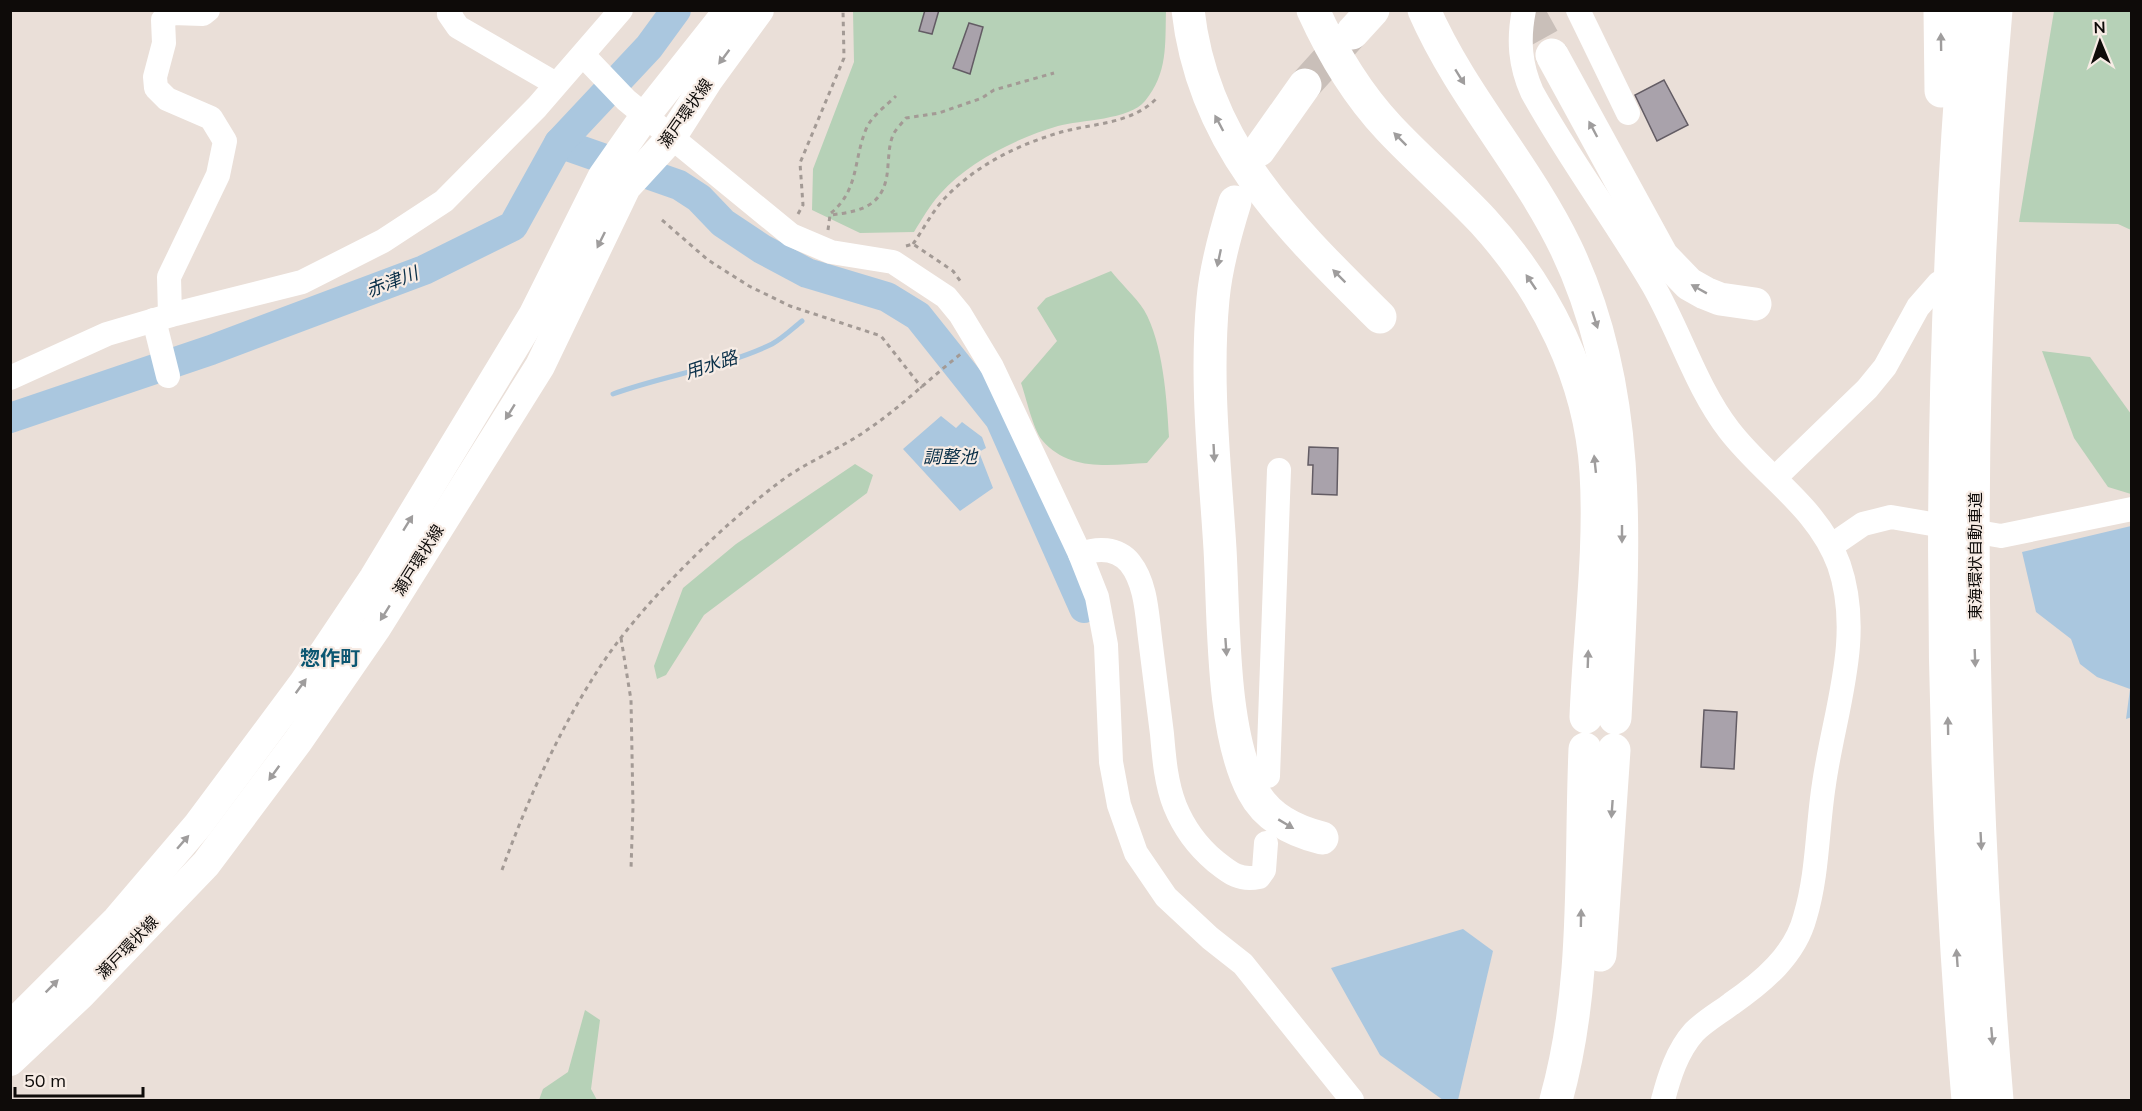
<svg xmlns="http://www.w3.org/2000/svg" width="2142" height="1111" font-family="Mulish,'Noto Sans JP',sans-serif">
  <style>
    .green { fill: #b6d1b7 }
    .water { fill: #aac7df }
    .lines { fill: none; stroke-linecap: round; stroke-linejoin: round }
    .stream { stroke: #aac7df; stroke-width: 5 }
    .river { stroke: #aac7df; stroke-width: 30 }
    .building { fill: #a9a2ab; stroke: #635c64; stroke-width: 1.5 }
    .highway-tunnel { stroke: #c9bfb9; stroke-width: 33; stroke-dasharray: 33 16; stroke-linecap: butt }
    .path { stroke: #a39a95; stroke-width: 3; stroke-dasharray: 4.5 4.5; stroke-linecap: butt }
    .minor { stroke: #fff; stroke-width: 24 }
    .major { stroke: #fff; stroke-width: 30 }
    .highway { stroke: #fff; stroke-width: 33 }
    .oneway { fill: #9f9d9d }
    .labels { text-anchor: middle; stroke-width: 4.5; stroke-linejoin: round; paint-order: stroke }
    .street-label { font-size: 16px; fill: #0e0b09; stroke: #f7ece5 }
    .water-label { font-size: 18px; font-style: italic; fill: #092f48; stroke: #f7ece5 }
    .quarter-label { font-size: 20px; font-weight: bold; fill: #0c5772; stroke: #f7ece5 }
  </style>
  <rect width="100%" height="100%" fill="#eadfd8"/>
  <g class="green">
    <path d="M 853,11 L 1166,11 C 1165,45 1168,73 1145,101 C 1130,120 1080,120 1058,126 C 1017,138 968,162 940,194 C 930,205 922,219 914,232 L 860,233 L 812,210 L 813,169 L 854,62 Z"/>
    <polygon points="2054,11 2131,11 2131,230 2118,224 2019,222"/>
    <path d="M 1111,271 C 1121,284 1135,296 1144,310 C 1163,342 1167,400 1169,437 L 1147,463 C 1110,465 1069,472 1042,440 C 1033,429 1026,397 1021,383 L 1057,341 L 1037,308 L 1046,298 Z"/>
    <polygon points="2042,351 2090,357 2131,414 2131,494 2108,487 2074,438"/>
    <polygon points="855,464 873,475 867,493 704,615 666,675 657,679 654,666 683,588 736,544"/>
    <polygon points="585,1010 600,1020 591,1089 597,1100 539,1100 543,1089 568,1072"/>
  </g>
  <g class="water">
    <polygon points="941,416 956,428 962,422 982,437 986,448 979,452 993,488 960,511 903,449"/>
    <polygon points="2131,526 2132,717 2126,719 2130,689 2097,677 2080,664 2071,639 2036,612 2022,552"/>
    <polygon points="1463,929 1493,951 1458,1100 1443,1100 1380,1055 1331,968"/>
  </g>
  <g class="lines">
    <path class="stream" d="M 613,394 C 665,375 722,368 772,344 C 783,338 792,329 802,321"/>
    <g class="river">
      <polyline points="559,143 679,185 699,198 723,223 762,249 807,273 887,297 918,316 1000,419 1084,608"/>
      <polyline points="10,418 211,350 424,270 513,226 559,143 649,47 676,10"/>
    </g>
  </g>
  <g class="building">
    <polygon points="925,10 939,10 932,34 919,31"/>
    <polygon points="969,23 983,27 970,74 953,68"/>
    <polygon points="1664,80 1688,125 1657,141 1635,95"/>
    <polygon points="1309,447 1338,448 1337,495 1312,494 1313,465 1308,465"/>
    <polygon points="1704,710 1737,712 1734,769 1701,767"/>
  </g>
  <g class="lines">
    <g class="highway-tunnel">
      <polyline points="1527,10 1552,55"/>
      <polyline points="1305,85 1352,33"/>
    </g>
    <g class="path">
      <path d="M 831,213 C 860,189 853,158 867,127 C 872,116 887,105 896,96"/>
      <polyline points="798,214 803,205 800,163 844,58 843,10"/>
      <polyline points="662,220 708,260 749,286 790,306 881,336 922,388"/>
      <path d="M 828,230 L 830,215 C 866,211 886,204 888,165 C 889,154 889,143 894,133 C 897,128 902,123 906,118 L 939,113 L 982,98 L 994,90 L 1054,73"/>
      <path d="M 913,244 C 923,230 932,212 944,199 C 975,166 1015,146 1058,133 C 1091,123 1130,125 1156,99"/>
      <polyline points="906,246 913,244 953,271 961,282"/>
      <polyline points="621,638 631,700 633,807 631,869"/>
      <path d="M 502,870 C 527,801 558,732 598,670 C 638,607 721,526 781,481 C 808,461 840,449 867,430 C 901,407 930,378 962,353"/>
    </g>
    <g class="minor">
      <polyline points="451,10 449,14 458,27 556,84"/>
      <path d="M 1524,10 C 1518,40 1520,65 1532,92 C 1569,159 1615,220 1653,285 C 1680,332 1696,387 1729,430 C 1765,477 1818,507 1839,565 C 1864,637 1834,712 1824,784 C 1817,828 1818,874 1805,917 C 1795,955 1763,982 1731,1004 C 1719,1013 1705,1021 1694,1032 C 1677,1051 1669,1077 1663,1100"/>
      <polyline points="1578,10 1628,113"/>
      <polyline points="583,55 626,100 791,235 831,252 893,262 946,297 960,314 992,367 1080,554 1097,597 1106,645 1111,762 1119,805 1136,853 1166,897 1210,938 1243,964 1352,1100"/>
      <polyline points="170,315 169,277 218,175 225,141 211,118 167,99 156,88 155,77 164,43 163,20 172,13 203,14 208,10"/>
      <polyline points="154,320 168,376"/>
      <polyline points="10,378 107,334 175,314 302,282 383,241 444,201 537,107 621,10"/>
      <polyline points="1775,478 1867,389 1885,367 1918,307 1939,283"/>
      <polyline points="1831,546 1863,524 1891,517 2001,536 2132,509"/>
      <path d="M 1080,554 C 1097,548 1117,547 1130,563 C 1146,583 1147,614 1150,638 C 1154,670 1158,702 1162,734 C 1164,758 1166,783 1175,806 C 1184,828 1197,846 1215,861 C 1230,873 1239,881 1259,877 L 1264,870 L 1266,843"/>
      <polyline points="1268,776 1279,470"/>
    </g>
    <g class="major">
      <polyline points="10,1027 117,920 198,825 303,684 374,578 534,314 603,176 645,116 729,10"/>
      <polyline points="10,1061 80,995 206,864 298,741 376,628 540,366 626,187 671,138 708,80 759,10"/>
    </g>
    <g class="highway">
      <path d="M 1188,10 C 1203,145 1289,227 1380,317"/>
      <path d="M 1313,10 C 1332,52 1358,95 1389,128 C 1419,160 1453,189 1483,221 C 1546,290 1590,378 1596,472 C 1601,553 1589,636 1586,717"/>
      <path d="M 1424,10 C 1461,95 1526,165 1566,248 C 1637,396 1623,559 1615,718"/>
      <polyline points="1940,10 1941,91"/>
      <path d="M 1967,10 C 1937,373 1937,738 1968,1100"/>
      <path d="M 1996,10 C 1964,372 1967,739 1997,1100"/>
      <polyline points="1352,33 1373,10"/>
      <polyline points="1552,55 1662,256 1689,284 1705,293 1720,299 1755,304"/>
      <polyline points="1259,150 1305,85"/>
      <path d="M 1235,202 C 1225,234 1216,266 1213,299 C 1205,382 1215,467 1220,549 C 1224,618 1221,731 1253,791 C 1267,818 1294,831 1322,838"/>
      <polyline points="1600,955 1614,750"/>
      <path d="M 1556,1100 C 1588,986 1580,867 1585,749"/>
    </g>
  </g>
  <defs><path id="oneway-solid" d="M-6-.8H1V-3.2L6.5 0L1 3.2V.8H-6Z" transform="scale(1.5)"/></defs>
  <g class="oneway">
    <use href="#oneway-solid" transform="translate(1941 42) rotate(-91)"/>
    <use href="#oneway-solid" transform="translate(724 57) rotate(127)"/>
    <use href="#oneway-solid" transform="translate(1460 77) rotate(58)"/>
    <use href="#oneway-solid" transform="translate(1219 123) rotate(-118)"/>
    <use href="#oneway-solid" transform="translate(1593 129) rotate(-118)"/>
    <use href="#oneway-solid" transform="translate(1400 139) rotate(-135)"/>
    <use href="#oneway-solid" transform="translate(601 240) rotate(116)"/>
    <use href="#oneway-solid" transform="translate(1219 258) rotate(102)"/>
    <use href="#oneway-solid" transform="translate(1339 276) rotate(-135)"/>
    <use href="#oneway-solid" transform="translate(1531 282) rotate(-124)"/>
    <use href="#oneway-solid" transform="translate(1699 289) rotate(-151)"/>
    <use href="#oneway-solid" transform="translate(1595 320) rotate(72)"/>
    <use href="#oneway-solid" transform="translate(510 412) rotate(122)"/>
    <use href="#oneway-solid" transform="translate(1214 453) rotate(87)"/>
    <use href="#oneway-solid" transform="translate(1595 464) rotate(-96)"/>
    <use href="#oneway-solid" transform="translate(408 523) rotate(-58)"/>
    <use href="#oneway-solid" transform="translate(1622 534) rotate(90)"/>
    <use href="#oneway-solid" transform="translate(385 613) rotate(122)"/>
    <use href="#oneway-solid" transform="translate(1226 647) rotate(86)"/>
    <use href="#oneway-solid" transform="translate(1975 658) rotate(88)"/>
    <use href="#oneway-solid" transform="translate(1588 659) rotate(-88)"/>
    <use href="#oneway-solid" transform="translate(301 686) rotate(-54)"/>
    <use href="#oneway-solid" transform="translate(1948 726) rotate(-91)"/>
    <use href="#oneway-solid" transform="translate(274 773) rotate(126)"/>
    <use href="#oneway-solid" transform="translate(1612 809) rotate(94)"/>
    <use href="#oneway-solid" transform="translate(1286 824) rotate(31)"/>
    <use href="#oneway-solid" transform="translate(1981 841) rotate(87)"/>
    <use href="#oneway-solid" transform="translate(183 842) rotate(-49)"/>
    <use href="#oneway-solid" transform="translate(1581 918) rotate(-89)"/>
    <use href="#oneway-solid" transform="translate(1957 958) rotate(-94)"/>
    <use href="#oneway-solid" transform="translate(52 986) rotate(-45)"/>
    <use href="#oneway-solid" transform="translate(1992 1036) rotate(85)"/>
  </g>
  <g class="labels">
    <g class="street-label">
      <text transform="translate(685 113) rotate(-55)" y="6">瀬戸環状線</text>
      <text transform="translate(1975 556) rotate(-90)" y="6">東海環状自動車道</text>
      <text transform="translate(418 560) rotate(-58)" y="6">瀬戸環状線</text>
      <text transform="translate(127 947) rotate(-46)" y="6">瀬戸環状線</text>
    </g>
    <g class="water-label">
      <text transform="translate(392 282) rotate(-21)" y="6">赤津川</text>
      <text transform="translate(711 365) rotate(-18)" y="6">用水路</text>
      <text x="950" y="463">調整池</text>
    </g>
    <g class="quarter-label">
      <text x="330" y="665">惣作町</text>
    </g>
  </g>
  <rect width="2142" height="1111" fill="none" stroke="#0e0b09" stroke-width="24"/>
  <g transform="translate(2100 42) rotate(358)" stroke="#f7ece5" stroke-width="4.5" paint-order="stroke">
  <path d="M0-4.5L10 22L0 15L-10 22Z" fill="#0e0b09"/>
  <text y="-9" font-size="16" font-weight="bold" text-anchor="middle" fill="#0e0b09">N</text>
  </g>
  <path d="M15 1087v9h128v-9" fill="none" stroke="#0e0b09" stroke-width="3"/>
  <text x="24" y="1087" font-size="18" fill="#0e0b09" stroke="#f7ece5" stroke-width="4.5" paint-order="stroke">50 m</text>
</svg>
